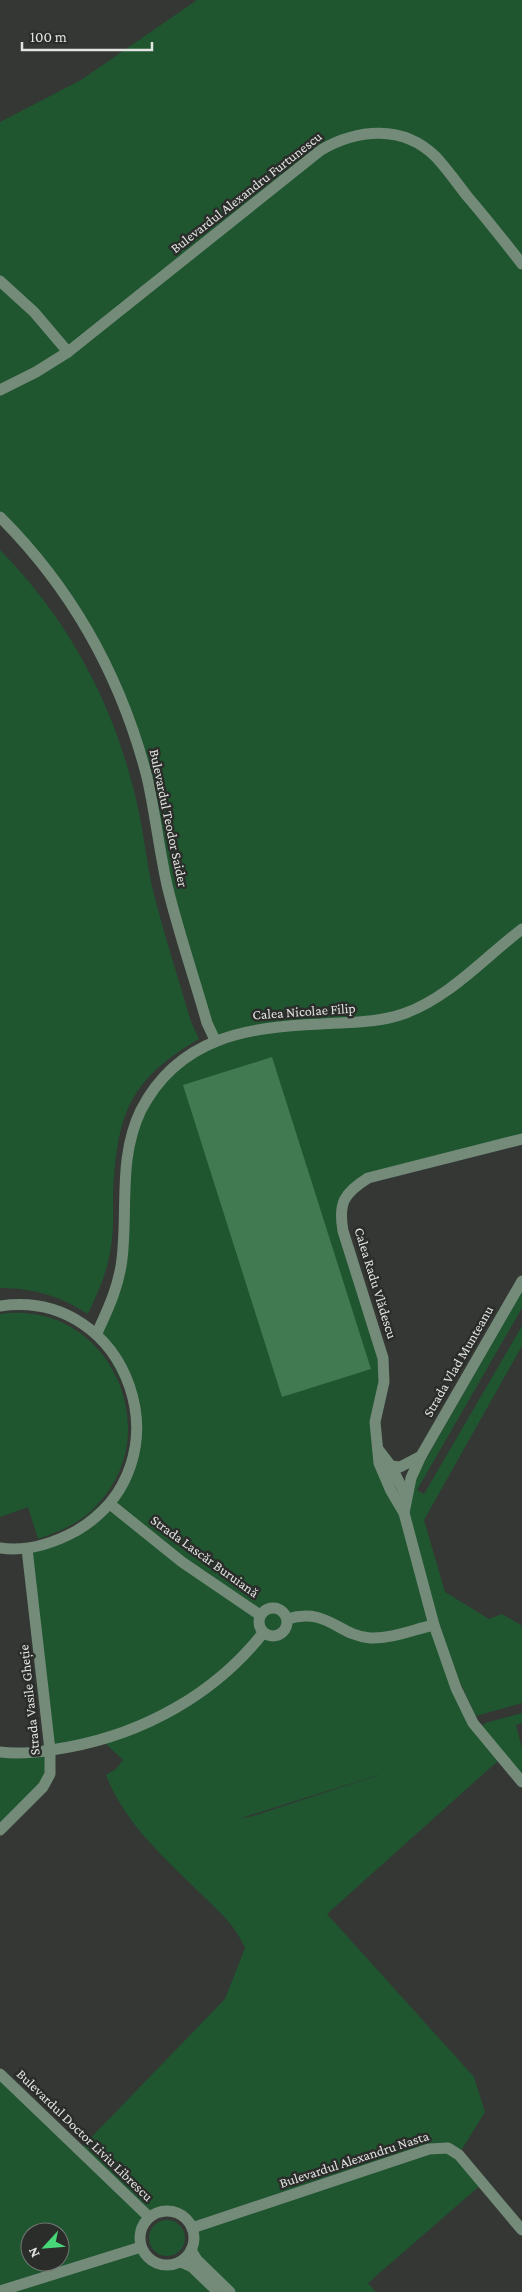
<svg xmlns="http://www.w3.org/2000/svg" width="522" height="2292" font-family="'Crimson Pro',serif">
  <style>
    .green { fill: #1f5630; fill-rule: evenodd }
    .forest { fill: #417950 }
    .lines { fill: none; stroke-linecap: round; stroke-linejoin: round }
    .minor { stroke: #738b78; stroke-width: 11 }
    .labels { text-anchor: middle; stroke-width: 5; stroke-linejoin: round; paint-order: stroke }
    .street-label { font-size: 14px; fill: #e2e4e2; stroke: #2a2d2a }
  </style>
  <rect width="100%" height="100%" fill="#343734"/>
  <g class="green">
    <path d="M 197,0 L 522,0 L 522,1139 L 356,1186 L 340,1215 L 383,1358 L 375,1422 L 391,1491 L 456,1688 L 500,1759 L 327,1914 L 474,2077 L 485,2112 L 459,2154 L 483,2183 L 368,2283 L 376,2292 L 0,2292 L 0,2074 L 79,2150 L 225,1999 L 245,1948 C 234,1923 218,1911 199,1892 C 163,1856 125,1824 106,1775 L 116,1769 L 123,1760 L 103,1741 L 51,1750 L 50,1774 L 0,1830 L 0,1752 L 50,1750 L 27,1549 L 62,1539 L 121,1486 L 137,1412 L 97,1333 L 115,1294 L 129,1143 L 157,1087 L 215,1040 L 167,887 L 147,779 L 95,641 L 0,517 L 0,122 L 81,80 ZM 379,1775 L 253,1816 L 238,1819 L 378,1775 ZM 168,2211 C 205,2216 200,2268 165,2266 C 130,2263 131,2212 168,2211 ZM 30,2232 L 60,2232 L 60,2262 L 30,2262 Z"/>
    <path d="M 0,550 C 67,618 111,699 134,791 C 143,825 146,861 154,895 C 165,938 179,980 191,1022 L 199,1039 C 127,1081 117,1116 113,1196 C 113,1213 114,1230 111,1246 C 108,1271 98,1292 88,1314 C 60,1296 33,1288 0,1288 Z"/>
    <polygon points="522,1291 522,1308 417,1490 424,1494 522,1326 522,1346 424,1520 445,1592 489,1619 502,1614 521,1625 522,1630 522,1703 476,1716 451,1664 408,1516 410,1496 419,1471"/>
    <path d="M 0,1314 C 108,1298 171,1433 94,1508 C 79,1524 58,1532 38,1539 L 28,1507 L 0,1517 Z"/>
    <polygon points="522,1713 522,1723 516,1725 522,1748 522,1778 480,1728 485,1723"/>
    <circle cx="167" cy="2238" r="18"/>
  </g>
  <polygon class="forest" points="272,1057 371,1369 282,1397 183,1085"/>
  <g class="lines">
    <g class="minor">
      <polyline points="0,281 34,312 68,352"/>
      <path d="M 0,390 L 36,372 L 68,352 L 321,150 C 357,129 403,124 436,157 C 447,169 457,183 467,196 C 486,218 504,241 522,264"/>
      <path d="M 0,517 C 73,590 121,677 147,777 C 155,812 159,849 167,885 C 178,931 194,977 207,1023 L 215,1040"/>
      <polyline points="522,1281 421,1456 411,1478 404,1513 434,1625 456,1688 473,1723 522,1782"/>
      <path d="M 0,1306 C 129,1287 191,1464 76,1531 C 52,1544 27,1552 0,1548"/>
      <path d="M 97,1333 C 108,1309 119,1286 122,1259 C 128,1209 118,1157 141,1110 C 179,1037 247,1027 321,1024 C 348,1022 377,1023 403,1014 C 449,998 484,958 522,929"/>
      <polyline points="378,1449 391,1466 406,1496"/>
      <polyline points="391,1466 400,1467 421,1456"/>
      <polyline points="110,1504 182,1562 260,1615"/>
      <path d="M 404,1513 L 391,1491 L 379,1463 L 375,1422 L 384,1382 L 383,1358 L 343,1231 C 338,1203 344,1193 368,1178 L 522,1139"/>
      <circle cx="273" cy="1622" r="14"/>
      <path d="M 287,1619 C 328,1607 337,1635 370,1638 C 391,1639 415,1629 434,1625"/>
      <path d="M 0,1752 C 23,1755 47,1751 69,1747 C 144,1733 215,1694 263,1633"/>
      <polyline points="0,1830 43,1787 50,1774 50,1750 27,1549"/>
      <polyline points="0,2074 149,2217"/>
      <circle cx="167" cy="2238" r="27"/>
      <polyline points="192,2228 429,2149 448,2148 459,2155 522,2230"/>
      <polyline points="191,2250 197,2260 230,2292"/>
      <polyline points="181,2262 192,2267 218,2292"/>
      <polyline points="0,2291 141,2247"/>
    </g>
  </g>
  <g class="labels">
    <g class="street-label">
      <text transform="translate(246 192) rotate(-38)" y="5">Bulevardul Alexandru Furtunescu</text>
      <text transform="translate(169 818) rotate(78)" y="5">Bulevardul Teodor Saider</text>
      <text transform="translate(304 1011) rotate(-4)" y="5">Calea Nicolae Filip</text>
      <text transform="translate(376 1283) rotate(73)" y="5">Calea Radu Vlădescu</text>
      <text transform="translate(458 1361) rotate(-60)" y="5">Strada Vlad Munteanu</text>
      <text transform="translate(205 1556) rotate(36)" y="5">Strada Lascăr Buruiană</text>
      <text transform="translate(29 1700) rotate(-96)" y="5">Strada Vasile Gheție</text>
      <text transform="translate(85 2135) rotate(44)" y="5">Bulevardul Doctor Liviu Librescu</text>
      <text transform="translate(354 2159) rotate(-18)" y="5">Bulevardul Alexandru Nasta</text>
    </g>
  </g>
  <g transform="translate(45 2247) rotate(244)"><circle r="24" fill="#2a2d2a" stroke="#747674"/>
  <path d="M0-4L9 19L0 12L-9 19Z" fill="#47d779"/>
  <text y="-8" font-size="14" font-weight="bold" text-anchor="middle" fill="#e2e4e2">N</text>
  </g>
  <path d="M22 42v8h130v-8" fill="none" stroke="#e2e4e2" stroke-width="2.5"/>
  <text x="30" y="42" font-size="15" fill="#e2e4e2" stroke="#2a2d2a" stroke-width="4" paint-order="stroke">100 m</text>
</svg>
